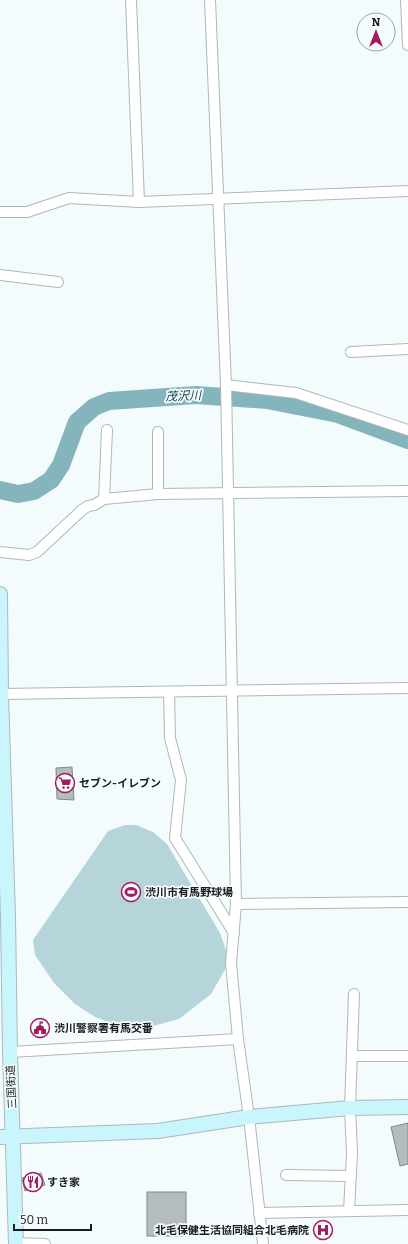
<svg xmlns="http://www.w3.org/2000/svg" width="408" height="1244" font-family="Bitter,'Noto Sans JP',serif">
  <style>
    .green { fill: #b5d5da }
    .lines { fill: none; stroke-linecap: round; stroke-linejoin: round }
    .river { stroke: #84b5bd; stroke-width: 18 }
    .building { fill: #b4bcbd; stroke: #81888a }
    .street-casing { stroke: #b0b7b9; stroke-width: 12 }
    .secondary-casing { stroke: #b0b7b9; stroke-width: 16 }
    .street { stroke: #fff; stroke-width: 10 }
    .secondary { stroke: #c8f6fc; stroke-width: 14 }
    .labels { text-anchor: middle; stroke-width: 3.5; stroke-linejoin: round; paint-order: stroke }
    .poi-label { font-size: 11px; font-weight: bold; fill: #1a1c1d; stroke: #f3fbfd; text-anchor: start }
    .street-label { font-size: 11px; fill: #1a1c1d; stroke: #f3fbfd }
    .water-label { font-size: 12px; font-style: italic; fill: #16444a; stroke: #f3fbfd }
  </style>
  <rect width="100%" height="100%" fill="#f3fbfd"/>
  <polygon class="green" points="125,825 136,825 153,832 167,844 220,933 226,950 226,968 211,994 179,1019 149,1027 118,1026 95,1017 75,1004 54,983 35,955 33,940 108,831"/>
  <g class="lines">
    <polyline class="river" points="0,490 18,494 34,491 51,480 61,465 77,422 94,407 109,401 196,395 267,400 338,414 408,440"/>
  </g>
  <g class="building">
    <polygon points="72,767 74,800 57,799 56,768"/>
    <polygon points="408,1123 408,1164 400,1166 391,1127"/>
    <polygon points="41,1173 45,1185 25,1191 22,1178"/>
    <rect x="147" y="1192" width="39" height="44"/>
  </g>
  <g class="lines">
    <defs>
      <g id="street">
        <polyline points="131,0 139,202"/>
        <polyline points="210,0 226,385 236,904 231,963 238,1039 249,1117 263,1244"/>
        <polyline points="406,0 408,45"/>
        <polyline points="0,212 27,212 69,198 139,202 408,191"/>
        <polyline points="0,275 58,282"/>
        <polyline points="351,352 408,349"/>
        <polyline points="226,385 296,393 408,430"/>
        <polyline points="158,432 158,494"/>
        <polyline points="104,499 107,430"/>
        <polyline points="0,552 29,555 37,552 82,510 88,506 94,505 104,499 158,494 408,491"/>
        <polyline points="169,692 170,738 181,780 175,838 234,933"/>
        <polyline points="1,694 408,688"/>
        <polyline points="236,904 408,902"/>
        <polyline points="10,1052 238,1039"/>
        <polyline points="352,1056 408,1056"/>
        <polyline points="286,1175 351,1176"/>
        <polyline points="349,1211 352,1153 350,1108 354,994"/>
        <polyline points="259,1213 408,1210"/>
        <polyline points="16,1243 45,1244"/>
      </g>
      <g id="secondary">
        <polyline points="0,594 1,694 8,917 10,1052 16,1244"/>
        <polyline points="0,1137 158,1131 249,1117 350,1108 408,1107"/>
      </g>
    </defs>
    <use href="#street" class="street-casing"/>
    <use href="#secondary" class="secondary-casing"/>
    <use href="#street" class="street"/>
    <use href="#secondary" class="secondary"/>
  </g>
  <defs>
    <symbol id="supermarket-ring" viewBox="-11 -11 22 22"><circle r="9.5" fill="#f3fbfd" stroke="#a61a5e" stroke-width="1.5"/><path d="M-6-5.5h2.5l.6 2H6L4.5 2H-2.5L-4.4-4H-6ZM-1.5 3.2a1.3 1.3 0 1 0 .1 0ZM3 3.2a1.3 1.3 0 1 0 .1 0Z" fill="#a61a5e"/></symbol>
    <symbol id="stadium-ring" viewBox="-11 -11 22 22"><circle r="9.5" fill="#f3fbfd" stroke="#a61a5e" stroke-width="1.5"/><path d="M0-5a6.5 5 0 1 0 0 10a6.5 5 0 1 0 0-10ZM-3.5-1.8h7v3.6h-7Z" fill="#a61a5e"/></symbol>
    <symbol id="civic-ring" viewBox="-11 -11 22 22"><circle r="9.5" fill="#f3fbfd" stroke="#a61a5e" stroke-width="1.5"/><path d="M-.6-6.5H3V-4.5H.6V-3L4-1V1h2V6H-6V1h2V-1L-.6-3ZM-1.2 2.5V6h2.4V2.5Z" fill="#a61a5e"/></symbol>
    <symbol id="restaurant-ring" viewBox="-11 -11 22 22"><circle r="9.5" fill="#f3fbfd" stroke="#a61a5e" stroke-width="1.5"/><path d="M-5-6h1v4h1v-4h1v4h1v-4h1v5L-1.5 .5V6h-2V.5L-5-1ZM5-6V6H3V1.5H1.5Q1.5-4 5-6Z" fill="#a61a5e"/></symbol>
    <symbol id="hospital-ring" viewBox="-11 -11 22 22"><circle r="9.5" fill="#f3fbfd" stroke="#a61a5e" stroke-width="1.5"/><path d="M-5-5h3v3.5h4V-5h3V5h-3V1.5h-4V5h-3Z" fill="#a61a5e"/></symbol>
  </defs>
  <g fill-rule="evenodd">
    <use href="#supermarket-ring" x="54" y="772" width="22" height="22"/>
    <use href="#stadium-ring" x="120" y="881" width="22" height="22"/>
    <use href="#civic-ring" x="29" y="1017" width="22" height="22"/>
    <use href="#restaurant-ring" x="22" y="1171" width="22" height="22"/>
    <use href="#hospital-ring" x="312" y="1219" width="22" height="22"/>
  </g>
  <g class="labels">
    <g class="poi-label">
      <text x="79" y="787">セブン-イレブン</text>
      <text x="145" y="896">渋川市有馬野球場</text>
      <text x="54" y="1032">渋川警察署有馬交番</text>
      <text x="47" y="1186">すき家</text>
      <text x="309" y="1234" text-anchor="end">北毛保健生活協同組合北毛病院</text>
    </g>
    <g class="street-label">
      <text transform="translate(11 1087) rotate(-93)" y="4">三国街道</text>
    </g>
    <g class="water-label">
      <text transform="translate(183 396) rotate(-2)" y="4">茂沢川</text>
    </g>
  </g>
  <g transform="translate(376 32)"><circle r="19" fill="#f3fbfd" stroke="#9ca2a3"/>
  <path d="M0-3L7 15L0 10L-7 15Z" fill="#a61a5e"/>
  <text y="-6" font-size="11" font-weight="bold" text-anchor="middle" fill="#1a1c1d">N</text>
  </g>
  <path d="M14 1224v6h77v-6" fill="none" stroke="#1a1c1d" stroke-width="2"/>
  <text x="20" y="1224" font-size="12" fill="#1a1c1d" stroke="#f3fbfd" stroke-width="3" paint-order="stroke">50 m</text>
</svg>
